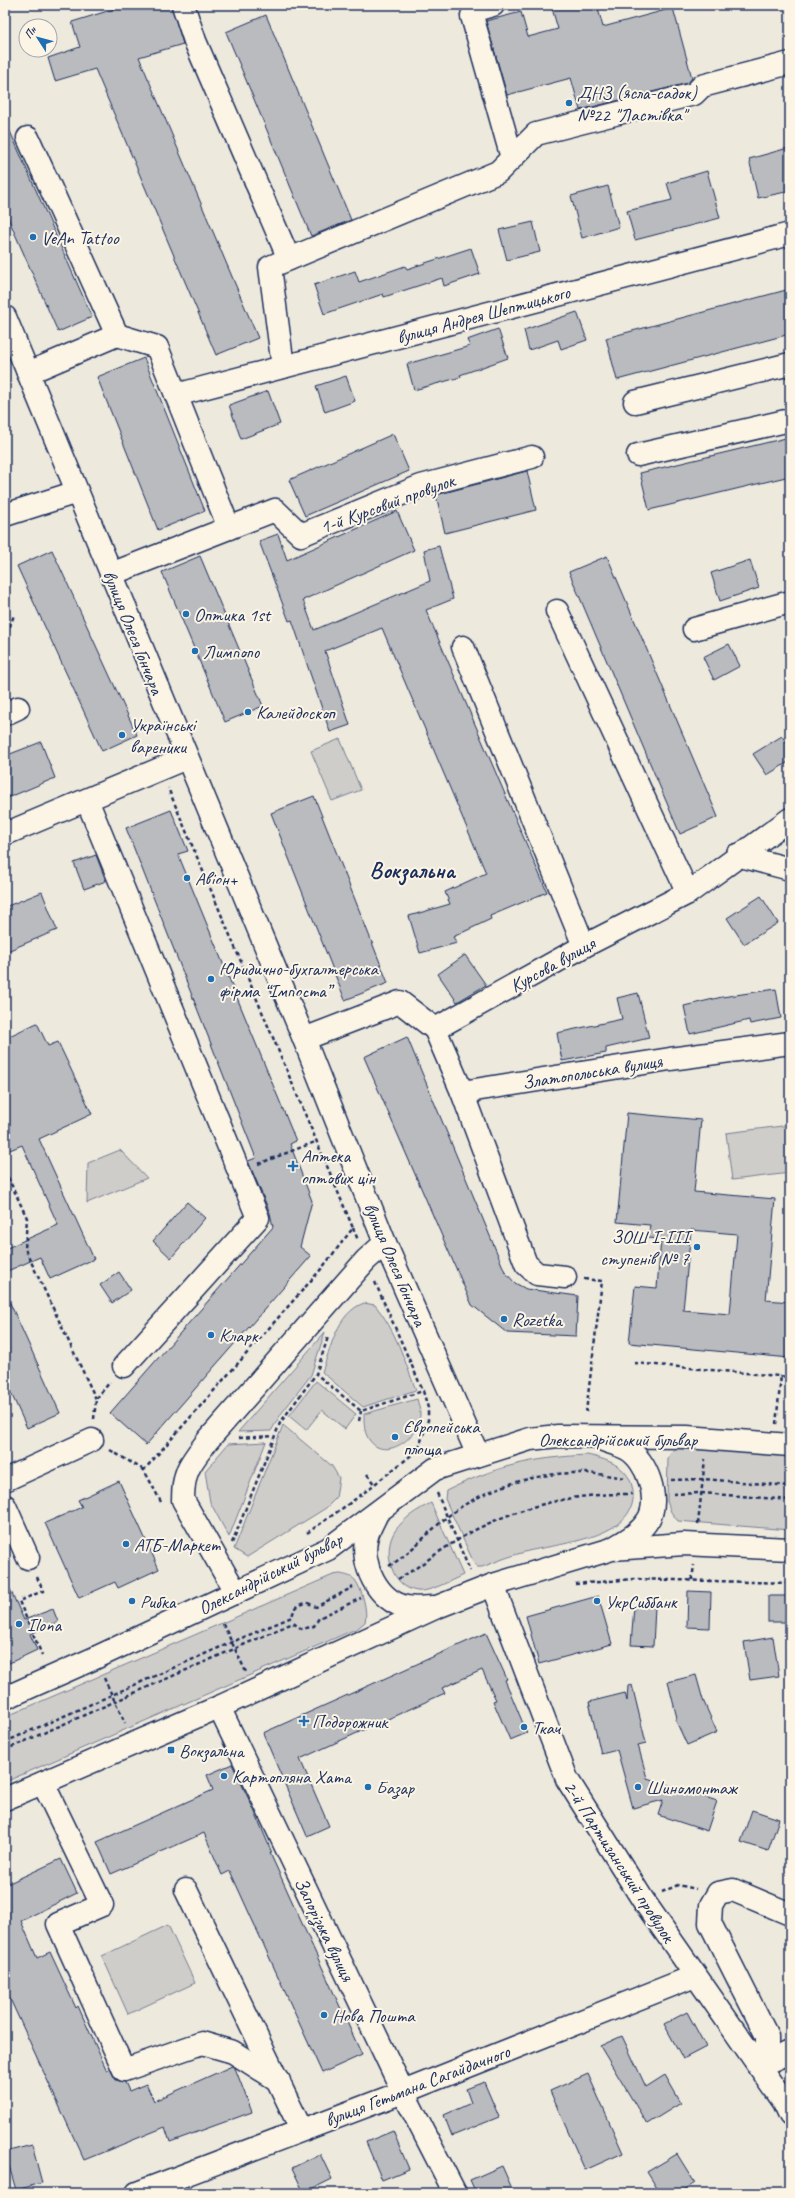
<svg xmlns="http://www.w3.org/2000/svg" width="795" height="2198" font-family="Caveat,sans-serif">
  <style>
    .green { fill: #cfcdca; stroke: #757e94 }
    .building { fill: #babbbe; stroke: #1b2f5e; fill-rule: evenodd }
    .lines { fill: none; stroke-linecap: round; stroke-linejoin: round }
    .minor-casing { stroke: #1b2f5e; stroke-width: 25 }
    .major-casing { stroke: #1b2f5e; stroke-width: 25 }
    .path { stroke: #1b2f5e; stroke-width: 2.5; stroke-dasharray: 4 3; stroke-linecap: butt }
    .minor { stroke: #fcf5e5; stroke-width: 22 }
    .major { stroke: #fcf5e5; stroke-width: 22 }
    .poi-dot { fill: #1f6fb2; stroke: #fcf5e5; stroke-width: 1.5 }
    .labels { text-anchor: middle; stroke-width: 4; stroke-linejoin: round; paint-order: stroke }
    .poi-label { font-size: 19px; fill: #1b2f5e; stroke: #fcf5e5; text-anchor: start }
    .street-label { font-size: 19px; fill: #1b2f5e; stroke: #fcf5e5 }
    .district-label { font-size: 23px; font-weight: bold; fill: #1b2f5e; stroke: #fcf5e5 }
  </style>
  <rect width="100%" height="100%" fill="#eee9dd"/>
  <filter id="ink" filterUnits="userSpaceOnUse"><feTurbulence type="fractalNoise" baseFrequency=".025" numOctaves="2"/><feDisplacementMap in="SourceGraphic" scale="8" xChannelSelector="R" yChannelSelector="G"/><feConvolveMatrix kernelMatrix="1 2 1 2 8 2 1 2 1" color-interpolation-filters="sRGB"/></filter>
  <g filter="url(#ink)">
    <g class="green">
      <polygon points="340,739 361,790 332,801 311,751"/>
      <polygon points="790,1125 790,1173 732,1180 726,1133"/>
      <polygon points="120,1150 147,1178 87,1203 88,1163"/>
      <path d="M 364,1303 L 375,1305 C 396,1330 404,1360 416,1390 L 363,1407 L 322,1372 C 331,1347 337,1313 364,1303 Z"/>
      <polygon points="325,1332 311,1375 281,1414 271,1431 238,1432"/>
      <polygon points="316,1381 356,1414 345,1429 322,1410 306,1430 289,1416"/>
      <path d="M 417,1399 C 418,1403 420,1409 420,1414 C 420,1439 381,1465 367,1436 C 364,1430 364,1421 364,1414 Z"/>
      <polygon points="283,1425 332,1466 339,1478 336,1498 326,1508 247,1557 234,1549"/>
      <polygon points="266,1442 229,1537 210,1502 205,1471 228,1444"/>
      <polygon points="682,1446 790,1455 790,1530 678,1521 671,1512 667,1501 668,1458 674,1449"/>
      <path d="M 587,1455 C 605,1459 627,1465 632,1486 C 644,1537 562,1543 528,1551 C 513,1555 497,1561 482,1567 L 477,1567 L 473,1561 L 445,1499 L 446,1491 C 496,1466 531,1458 587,1455 Z"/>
      <path d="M 431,1503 L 463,1575 C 452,1580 428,1593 417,1591 C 391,1587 382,1551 395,1531 C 404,1518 417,1510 431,1503 Z"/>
      <path d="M 340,1574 C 346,1575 351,1576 355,1580 C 362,1589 368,1611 365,1622 L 358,1628 L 5,1782 L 5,1717 L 333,1575 Z"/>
      <polygon points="168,1925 195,1983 128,2014 102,1956"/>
    </g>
    <g class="building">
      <polygon points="127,5 171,5 183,44 139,57 258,338 216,355 95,69 55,81 48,58 80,47 72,22"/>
      <polygon points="551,5 597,5 603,27 673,8 692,78 688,83 580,110 571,78 507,95 486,21 521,12 528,37 558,29"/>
      <polygon points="266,15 351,220 311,236 226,32"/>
      <polygon points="5,120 92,317 58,332 5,211"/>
      <polygon points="788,148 790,156 790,191 758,198 749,159"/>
      <polygon points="707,171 720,218 635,240 627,211 672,200 667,183"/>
      <polygon points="608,186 619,227 582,238 571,196"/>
      <polygon points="533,222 540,252 507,260 499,230"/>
      <polygon points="471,248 480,274 444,286 442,278 384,297 383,294 324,314 314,285 355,271 359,282 405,266 407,269"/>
      <polygon points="790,289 790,334 617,380 606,338"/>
      <polygon points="577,312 587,340 561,349 558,340 529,350 524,330"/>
      <polygon points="498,329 508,358 460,375 461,377 414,390 407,364 470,346 467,340"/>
      <polygon points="144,358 205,511 158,530 97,377"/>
      <polygon points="346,376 355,401 325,412 316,386"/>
      <polygon points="268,391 280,424 241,439 229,405"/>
      <polygon points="393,434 409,471 305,516 289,480"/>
      <polygon points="790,437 790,476 649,510 640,473"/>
      <polygon points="527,471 536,510 445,533 436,495"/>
      <polygon points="397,511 414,550 303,600 314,630 430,581 424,550 439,546 453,599 426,610 547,892 490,916 491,919 453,937 457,943 420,953 409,916 450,904 445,892 486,873 382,628 325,651 350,725 330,732 292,620 289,621 259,541 278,534 287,560"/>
      <polygon points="52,550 137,735 102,751 17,566"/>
      <polygon points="200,556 263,706 225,722 162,572"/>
      <polygon points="607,556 718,817 680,834 569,572"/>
      <polygon points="750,560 759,588 720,601 711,573"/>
      <polygon points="729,644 740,666 714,680 703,657"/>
      <polygon points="782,736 790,749 790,761 767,775 753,754"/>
      <polygon points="41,742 55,778 5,799 5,756"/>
      <polygon points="314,796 388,983 345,1000 271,813"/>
      <polygon points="171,810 188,851 178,854 296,1141 290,1144 312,1201 300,1247 311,1256 146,1445 110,1413 273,1227 270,1213 248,1161 256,1158 126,828"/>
      <polygon points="96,855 106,881 84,889 74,863"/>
      <polygon points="42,892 57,930 5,952 5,907"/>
      <polygon points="761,896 778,923 744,944 727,918"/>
      <polygon points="465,955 486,985 457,1002 438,974"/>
      <polygon points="776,989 781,1018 750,1024 749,1020 690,1034 684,1006 722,997"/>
      <polygon points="638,993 649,1038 606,1048 606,1053 562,1061 557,1033 622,1019 617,998"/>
      <polygon points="37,1023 48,1046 58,1042 92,1114 39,1139 94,1259 50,1279 40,1257 5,1272 5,1249 58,1225 22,1145 5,1152 5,1038"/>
      <polygon points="407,1037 505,1272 515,1283 526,1289 578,1296 576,1336 507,1333 472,1305 364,1057"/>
      <path d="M 627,1113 L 701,1120 L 694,1192 L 775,1199 L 766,1300 L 790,1302 L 790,1358 L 629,1343 L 635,1286 L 657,1288 L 661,1239 L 648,1238 L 650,1225 L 617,1222 ZM 691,1230 L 737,1234 L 730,1314 L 683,1310 Z"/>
      <polygon points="187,1202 205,1218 171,1258 153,1241"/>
      <polygon points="119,1272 131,1290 112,1303 100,1285"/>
      <polygon points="5,1292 60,1413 27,1428 5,1380"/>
      <polygon points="119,1481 159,1569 118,1588 115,1582 79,1598 45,1523 82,1507 78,1500"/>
      <polygon points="5,1578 24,1620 53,1609 58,1622 30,1634 37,1650 5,1665"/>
      <polygon points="688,1591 711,1592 710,1628 687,1627"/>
      <polygon points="598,1596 612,1644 539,1664 526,1616"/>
      <rect x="768" y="1596" width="22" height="26"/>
      <polygon points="634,1606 655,1607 653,1646 631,1645"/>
      <polygon points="486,1633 507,1679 505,1680 527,1733 510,1740 493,1701 496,1700 482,1670 442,1688 445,1693 300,1759 329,1826 307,1836 263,1733"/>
      <polygon points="773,1637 779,1676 750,1680 744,1642"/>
      <polygon points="696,1675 703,1700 717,1732 687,1745 675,1719 677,1718 668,1682"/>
      <polygon points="632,1685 646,1743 638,1745 647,1778 717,1801 707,1831 658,1815 663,1800 633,1808 617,1750 601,1754 589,1702 625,1693 627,1701 628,1686"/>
      <polygon points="232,1764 254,1810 272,1853 270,1853 362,2055 322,2073 230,1871 222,1875 204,1833 111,1874 97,1842 213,1790 207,1775"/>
      <polygon points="752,1810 779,1819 768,1851 741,1842"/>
      <polygon points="61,1859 77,1893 21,1921 37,1958 50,1952 76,2008 78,2006 107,2071 110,2069 116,2080 125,2082 129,2091 146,2084 154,2101 232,2066 235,2068 252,2112 170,2142 165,2127 84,2160 5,1988 5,1885"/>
      <polygon points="687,2012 706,2047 683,2059 664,2024"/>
      <polygon points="622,2036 646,2087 665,2075 681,2103 647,2124 600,2046"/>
      <polygon points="588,2074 623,2153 585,2170 550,2091"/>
      <polygon points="484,2082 499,2117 452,2136 444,2115 471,2103 466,2089"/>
      <polygon points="393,2131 409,2169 382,2180 366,2142"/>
      <polygon points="32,2145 42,2183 16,2190 5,2152"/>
      <polygon points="320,2154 332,2179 304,2193 292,2168"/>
      <polygon points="677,2154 695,2183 679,2193 660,2193 647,2172"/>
      <polygon points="502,2166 514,2193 476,2193 470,2180"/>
    </g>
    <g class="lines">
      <defs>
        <g id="minor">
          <polyline points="183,5 195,41 289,259"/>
          <polyline points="493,5 479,9 472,16 512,158"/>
          <polyline points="28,138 117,335 28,373"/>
          <polyline points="5,317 304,1039 385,1243 478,1455"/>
          <polyline points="117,335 157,347 229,528"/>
          <polyline points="283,367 270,267 498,172 536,134 694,94 702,86 790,63"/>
          <polyline points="176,395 790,234"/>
          <polyline points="635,402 790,364"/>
          <polyline points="638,455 790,420"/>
          <polyline points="5,515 77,492"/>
          <polyline points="111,574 275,510 301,535 421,486 532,457"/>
          <polyline points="557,611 688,893"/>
          <polyline points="694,629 790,602"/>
          <polyline points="463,647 584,946"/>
          <polyline points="5,714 18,708"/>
          <polyline points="87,800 258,1218 124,1366"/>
          <polyline points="5,834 186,758"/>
          <polyline points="737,855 790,869"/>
          <polyline points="435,1029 462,1092 670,1059 790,1043"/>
          <polyline points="304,1039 400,1002 435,1029 584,946 688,893 790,819"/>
          <polyline points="462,1092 526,1264 537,1274 565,1277"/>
          <polyline points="5,1480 92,1440"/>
          <polyline points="5,1506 28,1558"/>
          <polyline points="493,1585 567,1779 643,1900 784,2102 790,2115"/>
          <path d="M 236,1593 L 183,1500 C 183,1470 190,1464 208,1440 L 366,1260 L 385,1243"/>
          <polyline points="219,1707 403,2092 455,2193"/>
          <polyline points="43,1783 102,1905 58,1924 124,2070 202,2043 233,2052 279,2081"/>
          <polyline points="186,1890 301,2129"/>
          <polyline points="759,2066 767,2050 767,2036 710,1923 711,1905 718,1893 733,1890 790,1914"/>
          <polyline points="759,2066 790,2052"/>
          <polyline points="137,2193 403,2092 695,1976"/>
        </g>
        <g id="major">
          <path d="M 603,1440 C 611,1443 620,1445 627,1449 C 647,1460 661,1500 648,1520 C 640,1533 627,1540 615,1547"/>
          <path d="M 377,1513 C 374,1521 369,1528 367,1536 C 359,1563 378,1602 407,1607 C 415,1609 424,1607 432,1607"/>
          <polyline points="5,1698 95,1658 328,1549 435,1469 530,1439 558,1436 687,1437 790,1445"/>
          <polyline points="5,1799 219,1707 437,1607 493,1585 612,1549 684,1544 790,1549"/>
        </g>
      </defs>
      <use href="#minor" class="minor-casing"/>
      <use href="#major" class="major-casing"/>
      <g class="path">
        <polyline points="5,640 14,615"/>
        <polyline points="258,1164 315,1142"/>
        <polyline points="5,1171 27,1218 25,1249 96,1399"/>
        <polyline points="353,1228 358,1240"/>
        <polyline points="584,1279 602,1281 586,1412"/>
        <polyline points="375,1282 423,1391"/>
        <polyline points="634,1363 790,1377"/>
        <polyline points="94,1419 96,1399 110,1382"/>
        <polyline points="359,1421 361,1411"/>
        <polyline points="776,1424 781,1376"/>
        <polyline points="239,1438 274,1436"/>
        <polyline points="110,1450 144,1470"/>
        <polyline points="367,1474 374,1484"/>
        <polyline points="671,1480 703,1479 790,1486"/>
        <polyline points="437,1493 470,1571"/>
        <polyline points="673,1494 701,1493 790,1500"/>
        <polyline points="161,1502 144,1470 322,1268 353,1228 168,788"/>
        <polyline points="698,1524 705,1459"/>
        <polyline points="307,1533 357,1498 418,1450 428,1420 428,1408 423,1391 361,1411 316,1374 328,1337"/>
        <polyline points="232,1543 280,1423 316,1374"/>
        <path d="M 389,1566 C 411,1553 427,1533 447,1517 C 482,1489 535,1472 581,1473 C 596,1473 611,1476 626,1478"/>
        <polyline points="37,1577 43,1591 19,1601 42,1655"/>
        <path d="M 398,1579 C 418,1568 436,1553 456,1541 C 509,1508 570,1493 632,1494"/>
        <polyline points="692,1580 694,1565"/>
        <polyline points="575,1584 634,1579 790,1583"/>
        <polyline points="223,1624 246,1672"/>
        <polyline points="104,1678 125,1723"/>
        <path d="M 5,1742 L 232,1642 L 292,1617 C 294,1608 298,1604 308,1603 L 316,1607 L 353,1587"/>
        <polyline points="5,1750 293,1623 302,1629 314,1626 319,1618 361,1598"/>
        <polyline points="662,1892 678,1885 696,1889"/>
      </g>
      <use href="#minor" class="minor"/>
      <use href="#major" class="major"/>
    </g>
  </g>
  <g class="poi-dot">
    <circle cx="569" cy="103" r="4"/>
    <circle cx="33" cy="237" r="4"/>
    <circle cx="186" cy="614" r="4"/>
    <circle cx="195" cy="651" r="4"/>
    <circle cx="248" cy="712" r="4"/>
    <circle cx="122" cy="735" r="4"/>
    <circle cx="187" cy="878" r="4"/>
    <circle cx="211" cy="979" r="4"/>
    <path d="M291 1160h4v4h4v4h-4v4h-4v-4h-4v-4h4z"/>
    <circle cx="697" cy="1247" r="4"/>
    <circle cx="504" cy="1319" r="4"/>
    <circle cx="211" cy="1335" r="4"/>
    <circle cx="395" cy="1437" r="4"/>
    <circle cx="126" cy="1544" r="4"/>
    <circle cx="132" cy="1601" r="4"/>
    <circle cx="597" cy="1601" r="4"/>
    <circle cx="19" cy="1624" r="4"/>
    <path d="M302 1715h4v4h4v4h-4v4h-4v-4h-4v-4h4z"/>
    <circle cx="524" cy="1727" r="4"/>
    <rect x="167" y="1746" width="8" height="8" rx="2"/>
    <circle cx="224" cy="1776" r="4"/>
    <circle cx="368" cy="1787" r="4"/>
    <circle cx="638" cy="1787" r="4"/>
    <circle cx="324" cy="2015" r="4"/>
  </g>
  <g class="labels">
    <g class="poi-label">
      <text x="577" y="99">ДНЗ (ясла-садок)<tspan x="577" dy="22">№22 "Ластівка"</tspan></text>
      <text x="41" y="244">VeAn Tattoo</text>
      <text x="194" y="621">Оптика 1st</text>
      <text x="203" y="658">Лимпопо</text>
      <text x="256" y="719">Калейдоскоп</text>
      <text x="130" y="731">Українські<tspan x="130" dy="22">вареники</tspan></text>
      <text x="195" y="885">Авіон+</text>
      <text x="219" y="975">Юридично-бухгалтерська<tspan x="219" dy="22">фірма “Імпоста”</tspan></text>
      <text x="301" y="1162">Аптека<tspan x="301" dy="22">оптових цін</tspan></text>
      <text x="689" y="1243" text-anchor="end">ЗОШ І-ІІІ<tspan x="689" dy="22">ступенів № 7</tspan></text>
      <text x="512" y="1326">Rozetka</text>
      <text x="219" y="1342">Кларк</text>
      <text x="403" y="1433">Європейська<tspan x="403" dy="22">площа</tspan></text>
      <text x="134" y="1551">АТБ-Маркет</text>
      <text x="140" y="1608">Рибка</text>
      <text x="605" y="1608">УкрСиббанк</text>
      <text x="27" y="1631">Ilona</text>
      <text x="312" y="1728">Подорожник</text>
      <text x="532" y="1734">Ткач</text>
      <text x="179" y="1757">Вокзальна</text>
      <text x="232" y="1783">Картопляна Хата</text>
      <text x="376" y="1794">Базар</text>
      <text x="646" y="1794">Шиномонтаж</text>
      <text x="332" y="2022">Нова Пошта</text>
    </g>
    <g class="street-label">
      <text transform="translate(483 314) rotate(-15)" y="7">вулиця Андрея Шептицького</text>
      <text transform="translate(387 503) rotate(-20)" y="7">1-й Курсовий провулок</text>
      <text transform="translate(134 632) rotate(68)" y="7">вулиця Олеся Гончара</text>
      <text transform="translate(552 964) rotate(-29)" y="7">Курсова вулиця</text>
      <text transform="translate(592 1071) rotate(-9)" y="7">Златопольська вулиця</text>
      <text transform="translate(396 1264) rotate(67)" y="7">вулиця Олеся Гончара</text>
      <text x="618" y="1446">Олександрійський бульвар</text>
      <text transform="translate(270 1573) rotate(-27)" y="7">Олександрійський бульвар</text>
      <text transform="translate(620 1861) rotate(57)" y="7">2-й Партизанський провулок</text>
      <text transform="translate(325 1929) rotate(64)" y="7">Запорізька вулиця</text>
      <text transform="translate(417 2085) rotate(-21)" y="7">вулиця Гетьмана Сагайдачного</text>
    </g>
    <g class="district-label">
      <text x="412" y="878">Вокзальна</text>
    </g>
  </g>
  <rect width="795" height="2198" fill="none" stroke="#fcf5e5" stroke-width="20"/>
  <rect x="10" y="10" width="775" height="2178" fill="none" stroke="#1b2f5e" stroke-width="1.5" filter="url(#ink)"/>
  <g transform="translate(38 38) rotate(306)"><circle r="19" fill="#fcf5e5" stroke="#a2a6af"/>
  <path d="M0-3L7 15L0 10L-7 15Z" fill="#1f6fb2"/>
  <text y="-6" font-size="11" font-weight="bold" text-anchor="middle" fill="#1b2f5e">Пн</text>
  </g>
</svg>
